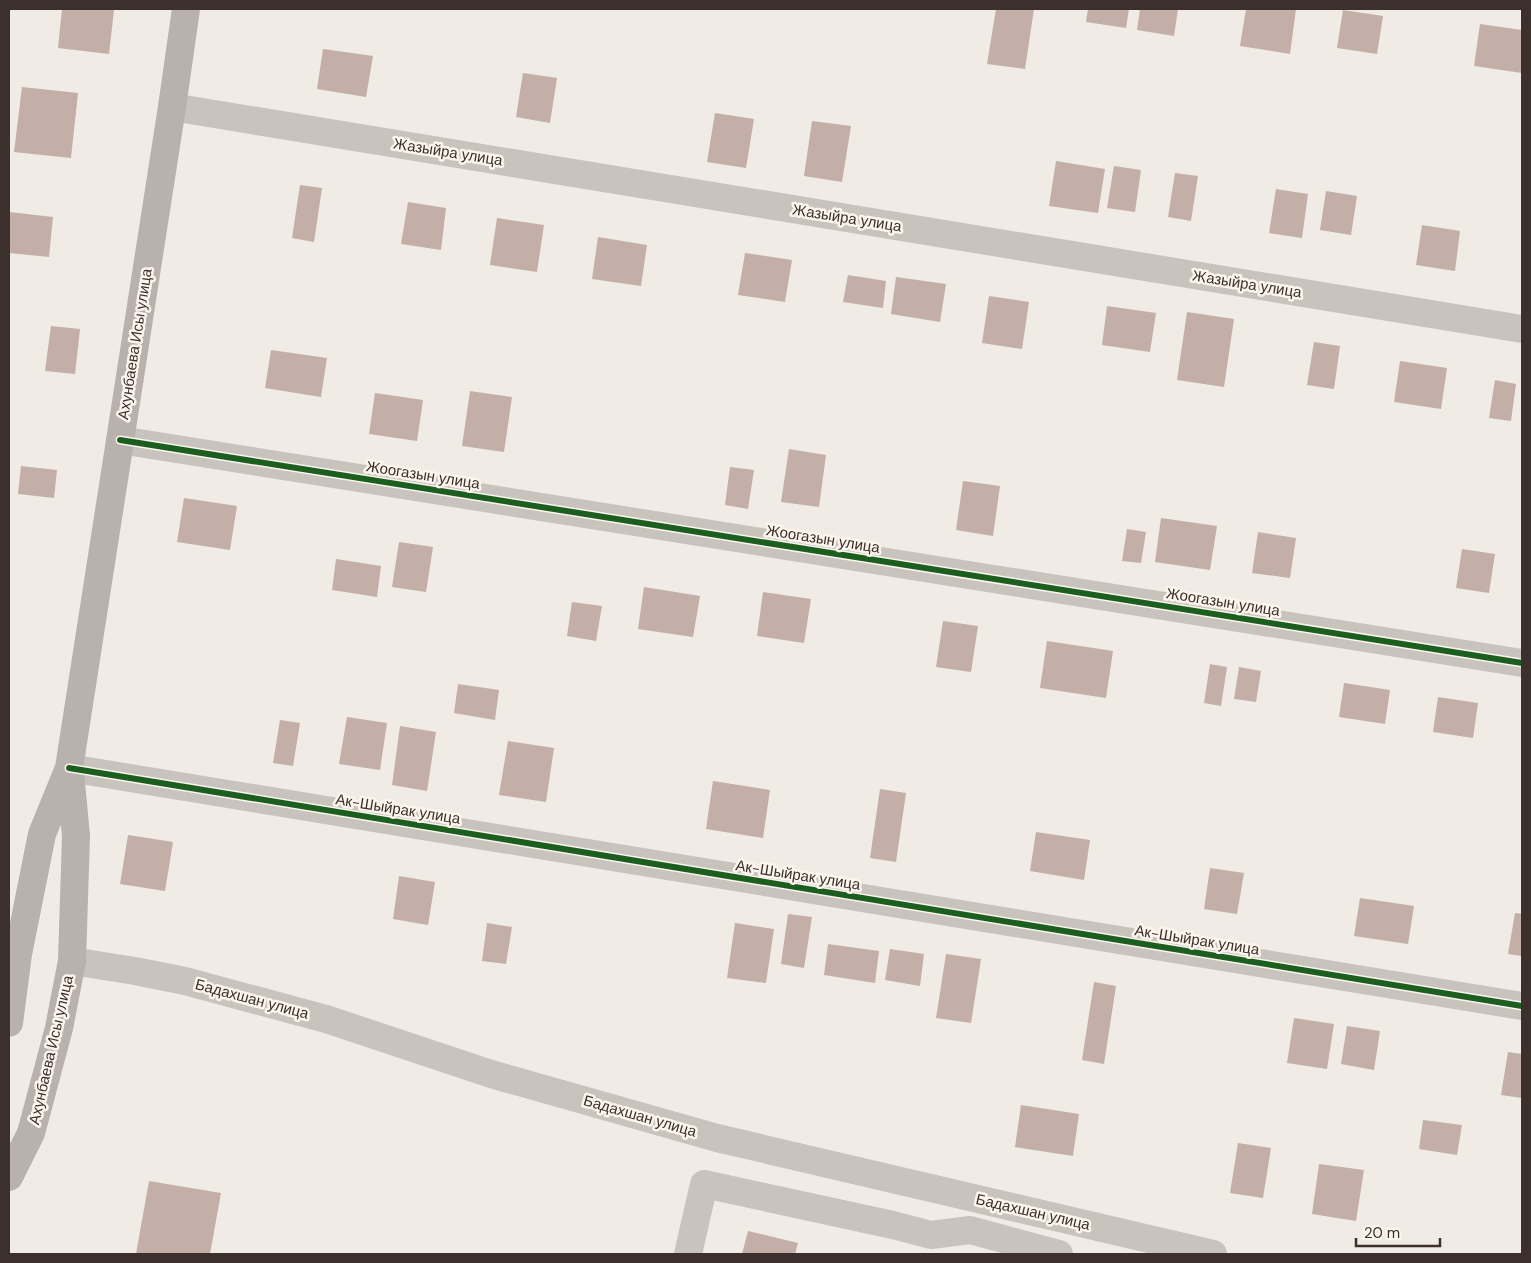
<svg xmlns="http://www.w3.org/2000/svg" width="1531" height="1263" font-family="'DM Sans',sans-serif">
  <style>
    .building { fill: #c3afa7 }
    .lines { fill: none; stroke-linecap: round; stroke-linejoin: round }
    .minor { stroke: #c9c3be; stroke-width: 28 }
    .primary { stroke: #b8b1ad; stroke-width: 28 }
    .cycleway-casing { stroke: #fbf5ee; stroke-width: 9 }
    .cycleway { stroke: #1b5e20; stroke-width: 6 }
    .labels { text-anchor: middle; stroke-width: 5; stroke-linejoin: round; paint-order: stroke }
    .street-label { font-size: 15px; fill: #3b302b; stroke: #fbf5ee }
  </style>
  <rect width="100%" height="100%" fill="#f0ebe5"/>
  <g class="building">
    <polygon points="62,9 114,10 109,54 58,48"/>
    <polygon points="996,9 1034,9 1025,69 987,64"/>
    <polygon points="1088,9 1129,9 1126,28 1086,22"/>
    <polygon points="1140,9 1178,9 1174,36 1137,30"/>
    <polygon points="1246,9 1296,9 1290,54 1240,46"/>
    <polygon points="1343,10 1383,16 1377,54 1337,48"/>
    <polygon points="1480,24 1522,30 1522,73 1474,66"/>
    <polygon points="323,49 373,56 366,97 317,89"/>
    <polygon points="523,73 557,78 550,123 516,117"/>
    <polygon points="22,87 78,93 71,158 14,152"/>
    <polygon points="715,113 754,119 746,168 707,162"/>
    <polygon points="812,121 851,126 842,182 804,176"/>
    <polygon points="1056,161 1105,169 1098,213 1049,206"/>
    <polygon points="1114,166 1141,170 1135,212 1107,208"/>
    <polygon points="1175,173 1198,176 1191,221 1168,217"/>
    <polygon points="300,185 322,188 314,242 292,238"/>
    <polygon points="1276,189 1308,194 1302,238 1269,233"/>
    <polygon points="1326,191 1357,196 1351,235 1320,230"/>
    <polygon points="408,202 446,208 441,250 401,244"/>
    <polygon points="9,212 53,217 49,257 9,253"/>
    <polygon points="497,218 544,225 537,272 490,265"/>
    <polygon points="1422,225 1460,231 1455,271 1416,265"/>
    <polygon points="598,237 647,245 641,286 592,279"/>
    <polygon points="745,253 792,260 785,302 738,295"/>
    <polygon points="848,275 886,281 883,308 843,302"/>
    <polygon points="896,277 946,284 940,322 891,314"/>
    <polygon points="989,296 1029,302 1022,349 982,343"/>
    <polygon points="1107,306 1156,313 1150,352 1102,345"/>
    <polygon points="1187,312 1234,319 1224,387 1177,380"/>
    <polygon points="51,326 80,329 75,374 45,371"/>
    <polygon points="1314,342 1340,346 1334,389 1307,385"/>
    <polygon points="271,350 327,358 321,397 265,388"/>
    <polygon points="1400,361 1447,368 1441,409 1394,402"/>
    <polygon points="1495,380 1516,384 1511,421 1489,418"/>
    <polygon points="470,391 512,397 504,452 462,446"/>
    <polygon points="375,393 423,400 417,441 369,434"/>
    <polygon points="789,449 826,455 819,507 781,502"/>
    <polygon points="21,466 57,470 54,498 18,494"/>
    <polygon points="730,467 754,470 748,509 725,505"/>
    <polygon points="963,481 1000,486 993,536 956,530"/>
    <polygon points="184,498 237,506 230,550 177,542"/>
    <polygon points="1161,518 1217,526 1210,570 1155,562"/>
    <polygon points="1127,529 1146,532 1141,563 1122,561"/>
    <polygon points="1258,532 1296,538 1290,578 1252,573"/>
    <polygon points="399,542 433,547 426,592 392,587"/>
    <polygon points="1462,549 1495,554 1489,593 1456,588"/>
    <polygon points="336,559 381,566 377,597 332,590"/>
    <polygon points="644,587 700,596 693,637 638,629"/>
    <polygon points="763,592 811,599 804,643 757,636"/>
    <polygon points="572,602 602,606 596,641 567,636"/>
    <polygon points="943,621 978,626 971,672 936,667"/>
    <polygon points="1047,641 1113,651 1106,698 1040,688"/>
    <polygon points="1210,664 1227,667 1221,706 1204,703"/>
    <polygon points="1239,667 1261,671 1256,702 1234,699"/>
    <polygon points="1344,683 1390,690 1385,724 1339,717"/>
    <polygon points="458,684 499,690 495,720 454,713"/>
    <polygon points="1438,697 1478,703 1473,738 1433,732"/>
    <polygon points="347,717 387,723 380,770 339,764"/>
    <polygon points="280,720 300,723 293,766 273,763"/>
    <polygon points="400,726 436,732 427,791 392,785"/>
    <polygon points="508,741 554,748 546,802 499,795"/>
    <polygon points="713,781 770,790 763,838 706,829"/>
    <polygon points="880,789 906,793 896,862 870,858"/>
    <polygon points="1036,832 1090,840 1084,880 1030,871"/>
    <polygon points="128,835 173,842 165,891 120,884"/>
    <polygon points="1210,868 1244,873 1237,914 1204,909"/>
    <polygon points="399,876 435,882 428,925 393,919"/>
    <polygon points="1360,898 1414,906 1408,944 1354,936"/>
    <polygon points="1515,913 1522,914 1522,956 1508,954"/>
    <polygon points="788,914 812,917 804,968 781,964"/>
    <polygon points="487,923 512,927 506,964 482,961"/>
    <polygon points="735,923 774,929 766,983 727,978"/>
    <polygon points="828,944 879,951 875,983 824,975"/>
    <polygon points="890,949 924,954 920,986 885,980"/>
    <polygon points="946,954 981,959 971,1023 936,1018"/>
    <polygon points="1094,982 1116,986 1104,1064 1082,1060"/>
    <polygon points="1294,1018 1334,1024 1327,1069 1287,1063"/>
    <polygon points="1347,1026 1380,1031 1374,1070 1341,1064"/>
    <polygon points="1508,1052 1522,1054 1522,1098 1501,1095"/>
    <polygon points="1021,1105 1079,1114 1073,1156 1015,1147"/>
    <polygon points="1423,1120 1462,1125 1457,1155 1419,1149"/>
    <polygon points="1238,1143 1271,1148 1263,1198 1230,1193"/>
    <polygon points="1319,1164 1364,1170 1356,1221 1312,1214"/>
    <polygon points="149,1181 221,1193 210,1254 136,1254"/>
    <polygon points="748,1231 798,1243 795,1254 742,1254"/>
  </g>
  <g class="lines">
    <g class="minor">
      <polyline points="172,107 1522,329"/>
      <polyline points="120,440 1522,663"/>
      <polyline points="69,768 1522,1006"/>
      <polyline points="72,961 135,971 185,981 326,1019 491,1074 717,1138 1213,1254"/>
      <polyline points="688,1254 704,1184 893,1225 931,1235 970,1230 1059,1254"/>
    </g>
    <g class="primary">
      <polyline points="9,1023 18,954 42,834 69,768 172,107 186,9"/>
      <polyline points="9,1177 31,1133 59,1028 72,961 76,836 70,772"/>
    </g>
    <defs>
      <g id="cycleway">
        <polyline points="120,440 1522,663"/>
        <polyline points="69,768 1522,1006"/>
      </g>
    </defs>
    <use href="#cycleway" class="cycleway-casing"/>
    <use href="#cycleway" class="cycleway"/>
  </g>
  <g class="labels">
    <g class="street-label">
      <text transform="translate(448 152) rotate(9)" y="5">Жазыйра улица</text>
      <text transform="translate(847 218) rotate(9)" y="5">Жазыйра улица</text>
      <text transform="translate(1247 284) rotate(9)" y="5">Жазыйра улица</text>
      <text transform="translate(135 344) rotate(-81)" y="5">Ахунбаева Исы улица</text>
      <text transform="translate(423 475) rotate(9)" y="5">Жоогазын улица</text>
      <text transform="translate(823 539) rotate(9)" y="5">Жоогазын улица</text>
      <text transform="translate(1223 602) rotate(9)" y="5">Жоогазын улица</text>
      <text transform="translate(398 809) rotate(9)" y="5">Ак-Шыйрак улица</text>
      <text transform="translate(798 875) rotate(9)" y="5">Ак-Шыйрак улица</text>
      <text transform="translate(1197 940) rotate(9)" y="5">Ак-Шыйрак улица</text>
      <text transform="translate(252 999) rotate(15)" y="5">Бадахшан улица</text>
      <text transform="translate(51 1050) rotate(-77)" y="5">Ахунбаева Исы улица</text>
      <text transform="translate(640 1116) rotate(16)" y="5">Бадахшан улица</text>
      <text transform="translate(1033 1212) rotate(13)" y="5">Бадахшан улица</text>
    </g>
  </g>
  <rect width="1531" height="1263" fill="none" stroke="#3b302b" stroke-width="20"/>
  <path d="M1356 1238v8h84v-8" fill="none" stroke="#3b302b" stroke-width="2.5"/>
  <text x="1364" y="1238" font-size="15" fill="#3b302b" stroke="#fbf5ee" stroke-width="4" paint-order="stroke">20 m</text>
</svg>
